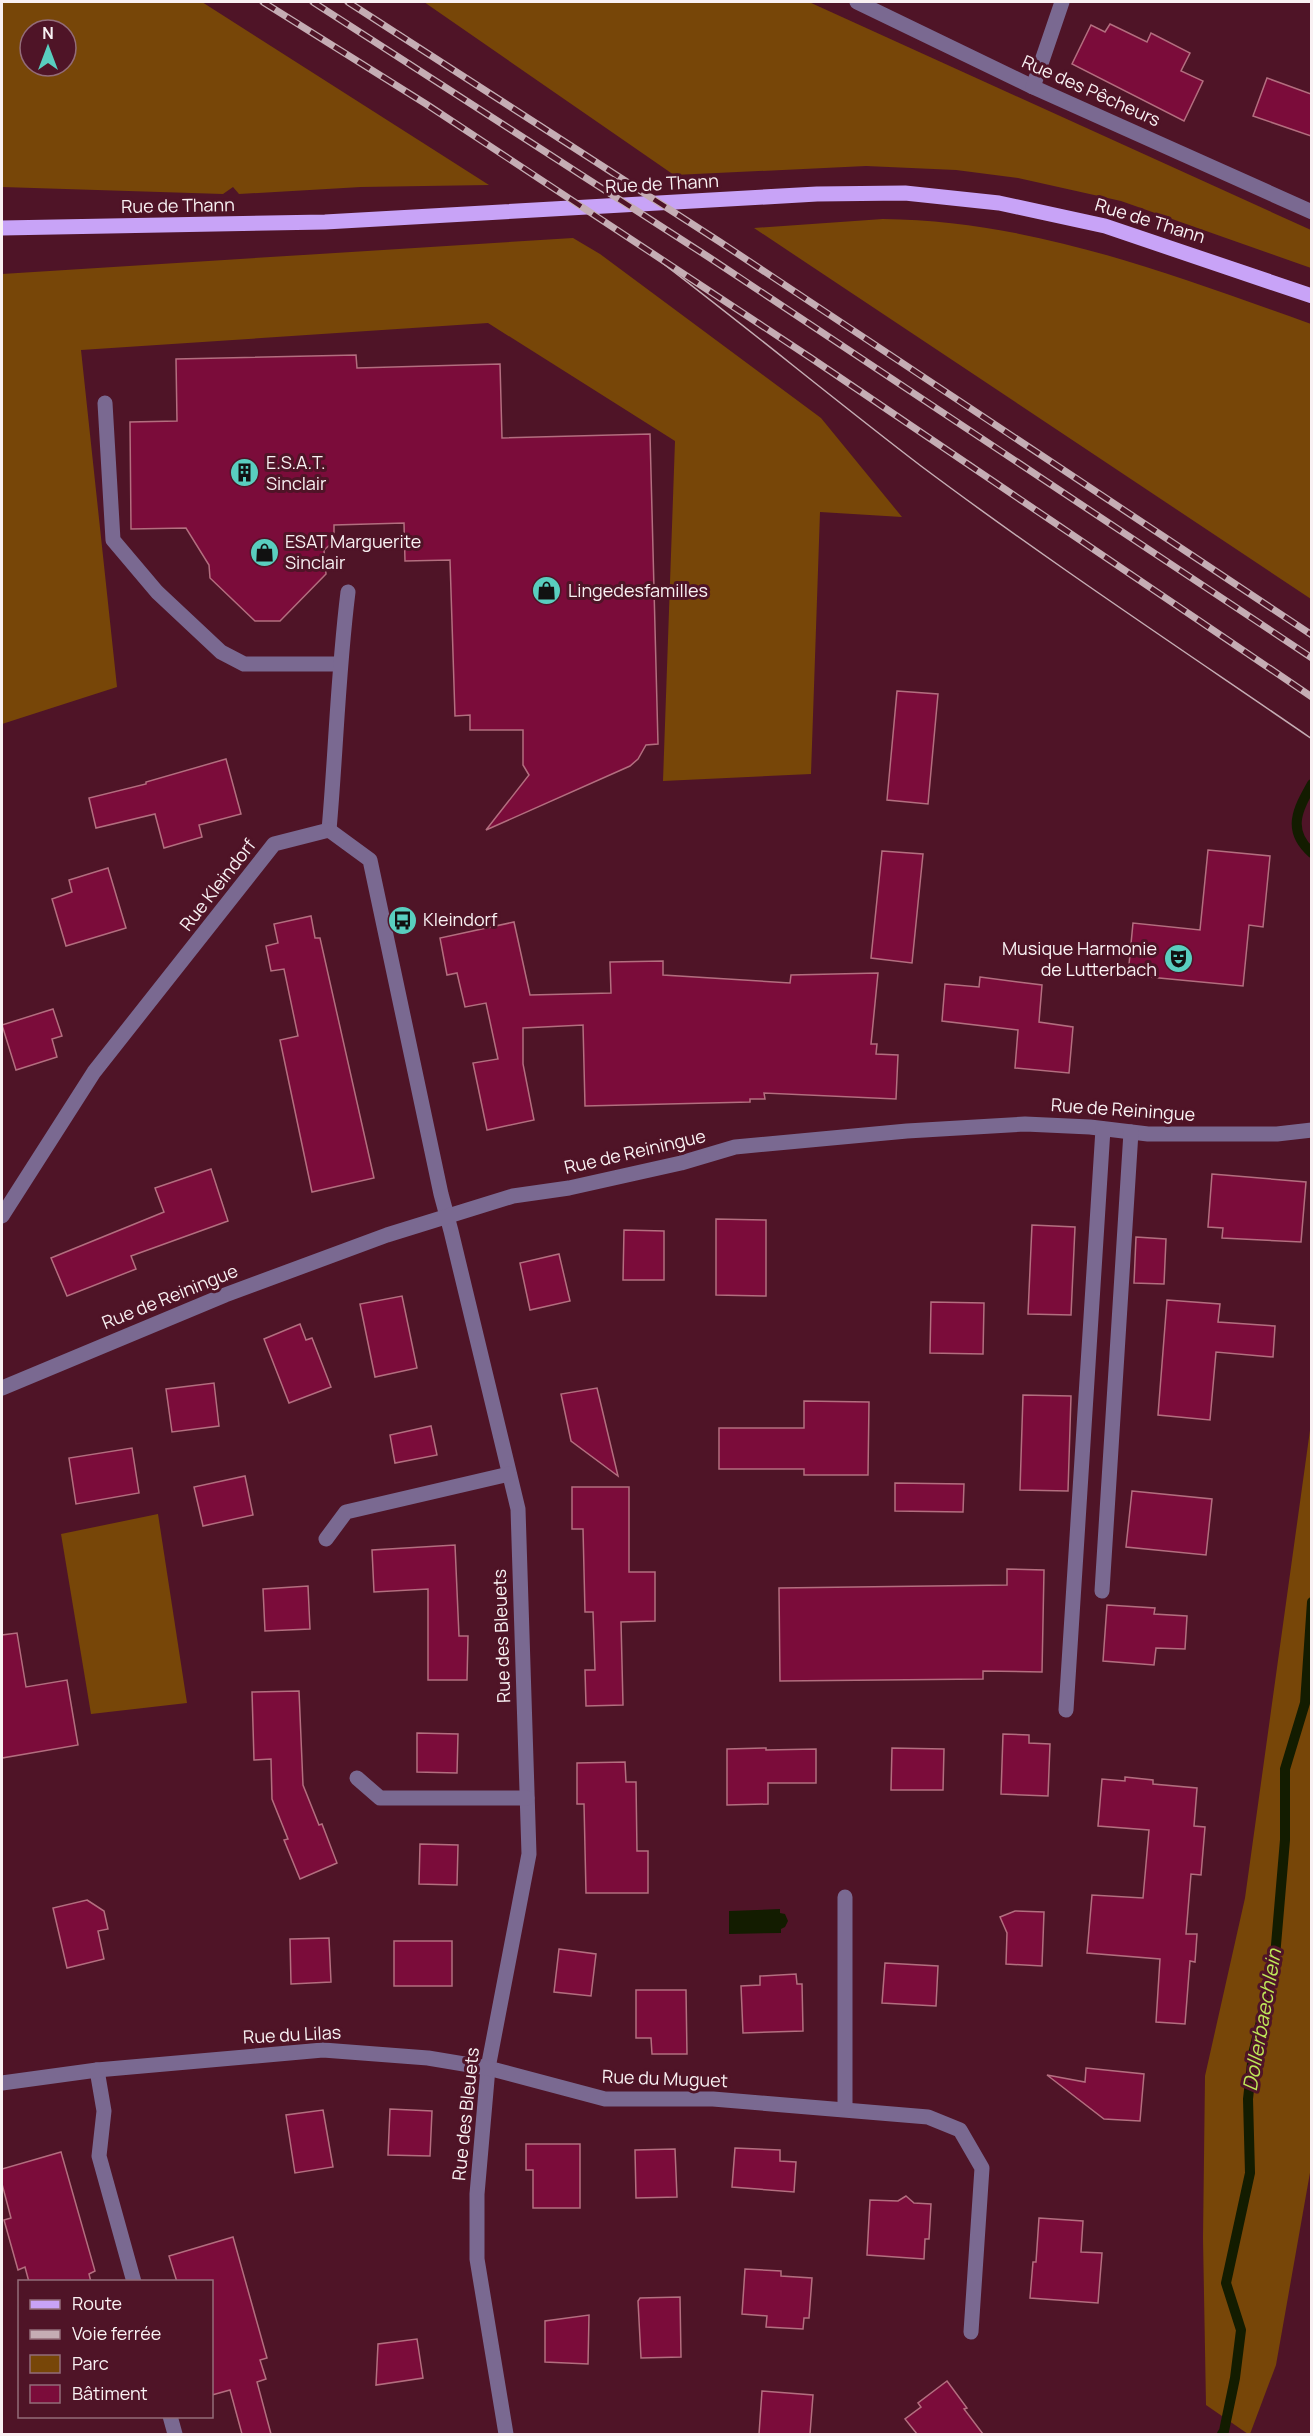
<svg xmlns="http://www.w3.org/2000/svg" width="1313" height="2436" font-family="Manrope,sans-serif">
  <style>
    .green { fill: #774608; fill-rule: evenodd }
    .water { fill: #131c00 }
    .lines { fill: none; stroke-linecap: round; stroke-linejoin: round }
    .stream { stroke: #131c00; stroke-width: 10 }
    .building { fill: #7b0c3a; stroke: #b36e7f; stroke-width: 1.5 }
    .minor { stroke: #7a6991; stroke-width: 15 }
    .major { stroke: #c8a3f7; stroke-width: 15 }
    .tram { stroke: #c5adb4; stroke-width: 1.5 }
    .rail-casing { stroke: #c5adb4; stroke-width: 7 }
    .rail { stroke: #4f1427; stroke-width: 4.5; stroke-dasharray: 14; stroke-linecap: butt }
    .labels { text-anchor: middle; stroke-width: 6; stroke-linejoin: round; paint-order: stroke }
    .street-label { font-size: 18px; fill: #f9f1f3; stroke: #4f1427 }
    .poi-label { font-size: 18px; fill: #f9f1f3; stroke: #4f1427; text-anchor: start }
    .water-label { font-size: 20px; font-style: italic; fill: #bee859; stroke: #4f1427 }
  </style>
  <rect width="100%" height="100%" fill="#4f1427"/>
  <g class="green">
    <path d="M 2,2 L 202,2 L 489,185 L 361,187 L 239,194 L 233,187 L 223,194 L 2,187 ZM 30,30 L 66,30 L 66,66 L 30,66 Z"/>
    <polygon points="424,2 809,2 1311,230 1311,268 1121,201 1018,178 956,170 866,166 674,175"/>
    <path d="M 883,219 C 1035,221 1170,274 1311,324 L 1311,599 L 754,228 Z"/>
    <polygon points="573,238 600,254 821,418 902,517 820,512 811,774 663,781 675,441 488,323 81,350 117,687 2,724 2,274"/>
    <polygon points="1311,1423 1311,2167 1276,2365 1250,2434 1248,2434 1206,2405 1203,2238 1205,2076 1245,1898"/>
    <polygon points="158,1514 187,1703 91,1714 61,1534"/>
  </g>
  <polygon class="water" points="780,1909 780,1913 785,1914 788,1921 785,1927 781,1929 781,1933 729,1934 729,1911"/>
  <g class="lines">
    <g class="stream">
      <path d="M 1312,784 C 1298,809 1286,830 1312,853"/>
      <polyline points="1222,2434 1224,2431 1235,2378 1241,2330 1226,2283 1250,2173 1248,2099 1253,2054 1274,1968 1285,1840 1285,1769 1305,1703 1312,1602"/>
    </g>
  </g>
  <g class="building">
    <polygon points="1110,24 1147,42 1151,33 1190,53 1181,71 1203,81 1184,121 1072,64 1091,25 1105,32"/>
    <polygon points="1267,78 1311,94 1311,136 1253,116"/>
    <polygon points="356,355 357,368 500,364 502,438 650,434 658,744 646,745 638,759 630,766 486,830 529,775 523,765 523,730 470,730 470,715 455,716 450,560 405,561 404,523 334,525 334,541 324,550 326,574 280,621 255,621 210,578 209,565 186,528 131,529 130,422 177,421 176,359"/>
    <polygon points="897,691 938,694 928,804 887,800"/>
    <polygon points="226,759 241,814 199,825 202,837 164,848 155,814 96,828 89,798 146,784 146,782"/>
    <polygon points="1208,850 1270,856 1263,927 1249,925 1243,986 1128,975 1133,923 1200,930"/>
    <polygon points="882,851 923,854 912,963 871,958"/>
    <polygon points="108,868 126,928 66,946 52,899 72,892 69,880"/>
    <polygon points="311,916 315,938 320,938 374,1178 312,1192 280,1040 298,1036 284,969 271,971 266,946 278,943 274,924"/>
    <polygon points="514,922 530,995 611,993 610,962 663,961 663,975 790,983 791,975 878,973 871,1044 877,1044 876,1054 898,1055 896,1099 764,1093 765,1099 750,1099 750,1102 585,1106 583,1025 523,1028 523,1064 534,1120 487,1130 473,1063 498,1059 486,1003 465,1007 457,973 447,975 440,938"/>
    <polygon points="980,977 1042,985 1039,1022 1073,1027 1069,1073 1015,1068 1018,1030 942,1021 945,984 979,987"/>
    <polygon points="53,1009 62,1036 52,1039 57,1057 16,1070 2,1025"/>
    <polygon points="211,1169 228,1221 131,1256 136,1269 67,1296 51,1258 164,1212 155,1188"/>
    <polygon points="1212,1174 1306,1182 1301,1242 1222,1238 1223,1228 1208,1227"/>
    <polygon points="716,1219 766,1220 766,1296 716,1295"/>
    <polygon points="1032,1225 1075,1227 1071,1315 1028,1314"/>
    <polygon points="624,1230 664,1231 664,1280 623,1280"/>
    <polygon points="1136,1237 1166,1239 1164,1284 1134,1283"/>
    <polygon points="559,1254 570,1301 530,1310 520,1263"/>
    <polygon points="402,1296 417,1368 375,1377 360,1304"/>
    <polygon points="1167,1300 1220,1304 1218,1322 1275,1326 1273,1357 1216,1352 1210,1420 1158,1415"/>
    <polygon points="931,1302 984,1303 983,1354 930,1353"/>
    <polygon points="300,1324 306,1340 312,1338 331,1387 289,1403 264,1339"/>
    <polygon points="214,1383 219,1426 172,1432 166,1389"/>
    <polygon points="597,1388 618,1476 571,1441 561,1394"/>
    <polygon points="1023,1395 1071,1396 1068,1491 1020,1490"/>
    <polygon points="804,1401 869,1402 868,1475 804,1475 804,1469 719,1469 719,1428 804,1428"/>
    <polygon points="431,1426 437,1455 395,1463 390,1435"/>
    <polygon points="132,1448 139,1493 76,1504 69,1458"/>
    <polygon points="245,1476 253,1515 203,1526 194,1487"/>
    <polygon points="895,1483 964,1484 963,1512 895,1511"/>
    <polygon points="572,1487 629,1487 629,1572 655,1572 655,1621 621,1622 623,1705 586,1706 585,1670 595,1670 593,1612 585,1612 583,1529 572,1529"/>
    <polygon points="1132,1491 1212,1499 1206,1555 1126,1547"/>
    <polygon points="455,1545 459,1636 468,1636 467,1680 428,1680 428,1589 374,1592 372,1550"/>
    <polygon points="1007,1569 1044,1570 1042,1672 983,1671 983,1679 780,1681 779,1588 1007,1585"/>
    <polygon points="308,1586 310,1629 265,1631 263,1589"/>
    <polygon points="1107,1605 1155,1608 1154,1614 1187,1616 1185,1649 1156,1648 1154,1665 1103,1661"/>
    <polygon points="17,1633 26,1687 67,1680 78,1745 2,1758 2,1635"/>
    <polygon points="299,1691 303,1785 319,1825 322,1824 337,1863 300,1879 284,1840 288,1839 272,1799 271,1759 254,1760 252,1692"/>
    <polygon points="417,1733 458,1734 457,1773 417,1772"/>
    <polygon points="1003,1734 1029,1735 1029,1743 1050,1744 1048,1796 1001,1794"/>
    <polygon points="766,1748 766,1750 816,1749 816,1783 768,1783 768,1804 727,1805 727,1749"/>
    <polygon points="892,1748 944,1749 943,1790 891,1790"/>
    <polygon points="625,1762 626,1782 636,1782 637,1851 648,1851 648,1893 586,1893 584,1804 577,1804 577,1763"/>
    <polygon points="1125,1777 1153,1780 1153,1784 1197,1788 1194,1826 1205,1827 1201,1875 1191,1874 1186,1934 1197,1934 1195,1962 1190,1961 1185,2024 1156,2022 1160,1959 1087,1953 1092,1895 1143,1898 1149,1830 1098,1826 1102,1779 1125,1781"/>
    <polygon points="420,1844 458,1845 457,1885 419,1884"/>
    <polygon points="87,1900 104,1911 108,1929 98,1931 104,1959 67,1968 53,1908"/>
    <polygon points="1015,1911 1044,1912 1042,1966 1006,1964 1007,1933 1000,1917"/>
    <polygon points="329,1938 331,1982 291,1984 290,1939"/>
    <rect x="394" y="1941" width="58" height="45"/>
    <polygon points="559,1949 596,1954 591,1996 554,1992"/>
    <polygon points="885,1963 938,1966 936,2006 882,2003"/>
    <polygon points="796,1974 797,1984 802,1984 803,2031 743,2033 741,1986 760,1985 760,1976"/>
    <polygon points="636,1990 686,1990 687,2054 652,2054 651,2038 636,2038"/>
    <polygon points="1086,2068 1144,2074 1140,2121 1104,2119 1047,2075 1085,2082"/>
    <polygon points="390,2109 432,2111 430,2156 388,2155"/>
    <polygon points="323,2110 333,2167 295,2173 286,2115"/>
    <polygon points="526,2144 580,2144 580,2208 533,2208 533,2170 526,2170"/>
    <polygon points="735,2148 780,2150 780,2161 796,2162 794,2192 732,2187"/>
    <polygon points="675,2149 677,2197 636,2198 635,2150"/>
    <polygon points="61,2152 95,2271 89,2274 91,2282 29,2282 25,2267 18,2270 4,2220 11,2218 2,2184 2,2169"/>
    <polygon points="906,2196 914,2203 931,2204 929,2239 925,2239 924,2259 867,2255 870,2200 898,2201"/>
    <polygon points="1039,2218 1083,2221 1081,2252 1102,2253 1098,2303 1030,2298 1033,2262 1036,2262"/>
    <polygon points="233,2237 267,2358 260,2360 266,2379 257,2382 271,2434 242,2434 230,2390 212,2395 212,2282 177,2282 169,2256"/>
    <polygon points="745,2269 781,2271 781,2276 812,2278 809,2318 804,2318 803,2329 766,2327 767,2316 742,2314"/>
    <polygon points="680,2297 681,2357 641,2358 638,2301 640,2298"/>
    <polygon points="589,2315 588,2364 545,2362 545,2321"/>
    <polygon points="417,2339 423,2378 376,2385 378,2344"/>
    <polygon points="947,2381 967,2408 964,2409 983,2434 917,2434 905,2419 921,2407 918,2403"/>
    <polygon points="762,2391 813,2395 810,2434 759,2434"/>
  </g>
  <g class="lines">
    <g class="minor">
      <polyline points="857,2 1033,87 1312,212"/>
      <polyline points="1033,87 1062,2"/>
      <polyline points="105,403 113,540 157,592 221,652 244,664 339,664"/>
      <path d="M 329,830 C 336,751 338,671 348,592"/>
      <polyline points="2,1216 94,1072 274,844 329,830 370,860 441,1194 451,1231 518,1509 529,1854 488,2068 477,2194 477,2259 506,2434"/>
      <polyline points="2,1388 225,1295 387,1235 513,1196 569,1188 681,1163 735,1147 907,1131 1025,1124 1090,1127 1148,1134 1277,1134 1312,1130"/>
      <polyline points="326,1539 346,1512 509,1474"/>
      <polyline points="1102,1591 1131,1132"/>
      <polyline points="1066,1710 1103,1129"/>
      <polyline points="357,1778 380,1798 527,1798"/>
      <polyline points="97,2070 104,2111 99,2156 134,2282"/>
      <polyline points="2,2083 97,2070 323,2050 428,2058 488,2068 605,2099 713,2099 928,2117 960,2130 982,2168 971,2332"/>
      <polyline points="845,2109 845,1897"/>
      <polyline points="170,2416 175,2434"/>
    </g>
    <polyline class="major" points="2,228 325,222 817,194 905,193 999,203 1105,226 1312,296"/>
    <path class="tram" d="M 632,240 C 730,313 824,392 921,466 C 1048,561 1181,649 1312,739"/>
    <defs>
      <g id="rail">
        <polyline points="263,2 426,104 811,358 1312,697"/>
        <polyline points="313,2 710,258 1312,658"/>
        <polyline points="348,2 720,242 1312,635"/>
      </g>
    </defs>
    <use href="#rail" class="rail-casing"/>
    <use href="#rail" class="rail"/>
  </g>
  <defs>
    <symbol id="building-disc" viewBox="-11 -11 22 22"><circle r="9.5" fill="#59cebf" stroke="#4f1427"/><path d="M-4-6H4V6H1V3H-1V6H-4ZM-2.5-4.3h1.7v1.8h-1.7ZM.8-4.3h1.7v1.8H.8ZM-2.5-1h1.7V.8h-1.7ZM.8-1h1.7V.8H.8Z" fill="#111"/></symbol>
    <symbol id="shop-disc" viewBox="-11 -11 22 22"><circle r="9.5" fill="#59cebf" stroke="#4f1427"/><path d="M-5-2.5h2.3a2.7 3.5 0 0 1 5.4 0H5L5.5 6h-11ZM-1.5-2.5h3a1.5 2.3 0 0 0-3 0Z" fill="#111"/></symbol>
    <symbol id="bus-disc" viewBox="-11 -11 22 22"><circle r="9.5" fill="#59cebf" stroke="#4f1427"/><path d="M-5-6H5V4H4V6H2V4H-2V6H-4V4H-5ZM-3.5-4V0h7V-4ZM-3.5 1.2v1.5H-2V1.2ZM2 1.2v1.5H3.5V1.2Z" fill="#111"/></symbol>
    <symbol id="theatre-disc" viewBox="-11 -11 22 22"><circle r="9.5" fill="#59cebf" stroke="#4f1427"/><path d="M-5-5.5Q0-4 5-5.5V0Q5 5 0 6Q-5 5-5 0ZM-3.3-2.5H-1v1.5H-3.3ZM1-2.5H3.3v1.5H1ZM-2.8 1Q0 5.5 2.8 1Z" fill="#111"/></symbol>
  </defs>
  <g fill-rule="evenodd">
    <use href="#building-disc" x="228" y="456" width="33" height="33"/>
    <use href="#shop-disc" x="248" y="536" width="33" height="33"/>
    <use href="#shop-disc" x="530" y="574" width="33" height="33"/>
    <use href="#bus-disc" x="386" y="904" width="33" height="33"/>
    <use href="#theatre-disc" x="1162" y="942" width="33" height="33"/>
  </g>
  <g class="labels">
    <g class="street-label">
      <text transform="translate(1091 91) rotate(24)" y="6">Rue des Pêcheurs</text>
      <text transform="translate(662 184) rotate(-3)" y="6">Rue de Thann</text>
      <text transform="translate(178 206) rotate(-1)" y="6">Rue de Thann</text>
      <text transform="translate(1150 221) rotate(17)" y="6">Rue de Thann</text>
      <text transform="translate(218 885) rotate(-52)" y="6">Rue Kleindorf</text>
      <text transform="translate(1123 1110) rotate(4)" y="6">Rue de Reiningue</text>
      <text transform="translate(635 1152) rotate(-13)" y="6">Rue de Reiningue</text>
      <text transform="translate(170 1297) rotate(-22)" y="6">Rue de Reiningue</text>
      <text transform="translate(502 1636) rotate(-92)" y="6">Rue des Bleuets</text>
      <text transform="translate(292 2035) rotate(-3)" y="6">Rue du Lilas</text>
      <text transform="translate(665 2079) rotate(2)" y="6">Rue du Muguet</text>
      <text transform="translate(466 2114) rotate(-84)" y="6">Rue des Bleuets</text>
    </g>
    <g class="poi-label">
      <text x="266" y="469">E.S.A.T.<tspan x="266" dy="21">Sinclair</tspan></text>
      <text x="285" y="548">ESAT Marguerite<tspan x="285" dy="21">Sinclair</tspan></text>
      <text x="568" y="597">Lingedesfamilles</text>
      <text x="423" y="926">Kleindorf</text>
      <text x="1157" y="955" text-anchor="end">Musique Harmonie<tspan x="1157" dy="21">de Lutterbach</tspan></text>
    </g>
    <g class="water-label">
      <text transform="translate(1262 2020) rotate(-80)" y="7">Dollerbaechlein</text>
    </g>
  </g>
  <rect width="1313" height="2436" fill="none" stroke="#f9f1f3" stroke-width="6"/>
  <rect x="18" y="2280" width="195" height="138" fill="#4f1427" stroke="#936c79" stroke-width="1.5"/>
  <rect x="30" y="2300" width="30" height="9" fill="#c8a3f7" stroke="#936c79" stroke-width="1.5"/>
  <text x="72" y="2310" font-size="18" fill="#f9f1f3">Route</text>
  <rect x="30" y="2330" width="30" height="9" fill="#c5adb4" stroke="#936c79" stroke-width="1.5"/>
  <text x="72" y="2340" font-size="18" fill="#f9f1f3">Voie ferrée</text>
  <rect x="30" y="2355" width="30" height="18" fill="#774608" stroke="#936c79" stroke-width="1.5"/>
  <text x="72" y="2370" font-size="18" fill="#f9f1f3">Parc</text>
  <rect x="30" y="2385" width="30" height="18" fill="#7b0c3a" stroke="#936c79" stroke-width="1.5"/>
  <text x="72" y="2400" font-size="18" fill="#f9f1f3">Bâtiment</text>
  <g transform="translate(48 48)"><circle r="28" fill="#4f1427" stroke="#936c79" stroke-width="1.5"/>
  <path d="M0-4.5L10 22L0 15L-10 22Z" fill="#59cebf"/>
  <text y="-9" font-size="16" font-weight="bold" text-anchor="middle" fill="#f9f1f3">N</text>
  </g>
</svg>
